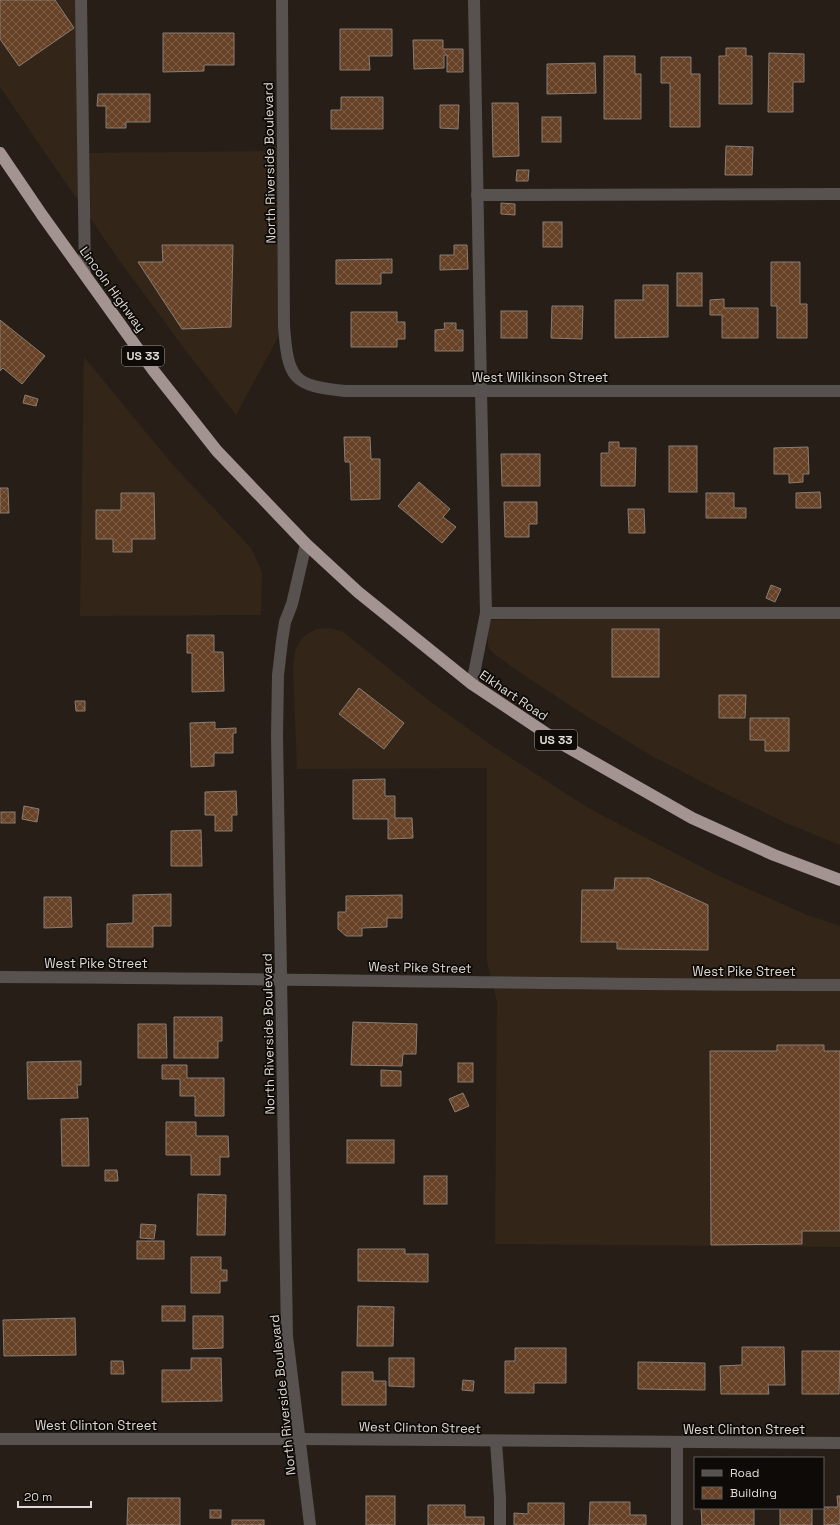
<svg xmlns="http://www.w3.org/2000/svg" width="840" height="1525" font-family="'Space Grotesk',sans-serif">
  <style>
    .built { fill: #332619 }
    .building { fill: url(#building-cross-hatch); stroke: #897d74 }
    .lines { fill: none; stroke-linecap: round; stroke-linejoin: round }
    .lane { stroke: #575150; stroke-width: 12 }
    .street { stroke: #575150; stroke-width: 12 }
    .highway { stroke: #a39391; stroke-width: 12 }
    .labels { text-anchor: middle; stroke-width: 3.5; stroke-linejoin: round; paint-order: stroke }
    .shield { fill: #0d0a07; stroke: #a09b96; stroke-width: 1 }
    .shield-label { font-size: 12px; font-weight: bold; fill: #dfd9d4 }
    .street-label { font-size: 13px; fill: #dfd9d4; stroke: #0d0a07 }
  </style>
  <defs>
    <pattern id="building-cross-hatch" width="8" height="8" patternUnits="userSpaceOnUse"><rect width="8" height="8" fill="#674227"/><path d="M0 0l8 8M0 8l8-8" fill="none" stroke="#7c5d45"/></pattern>
  </defs>
  <rect width="100%" height="100%" fill="#271f17"/>
  <g class="built">
    <polygon points="0,0 81,0 84,153 283,151 284,326 236,415 187,352 119,260 0,87"/>
    <polygon points="84,357 172,464 251,548 262,572 261,615 80,616"/>
    <polygon points="664,618 840,619 840,845 786,823 718,790 652,756 583,714 512,667 492,652 488,646 488,620"/>
    <polygon points="330,628 343,632 432,703 494,747 590,809 717,875 807,915 840,926 840,1247 495,1244 497,1002 487,961 487,768 297,769 293,667 296,648 304,636 316,629"/>
  </g>
  <g class="building">
    <polygon points="0,0 55,0 74,28 19,66 0,39"/>
    <polygon points="340,29 392,29 392,56 369,56 370,70 340,70"/>
    <polygon points="163,33 234,33 234,65 204,65 204,71 163,72"/>
    <polygon points="413,40 443,40 443,49 463,49 463,72 447,72 447,55 444,55 444,68 414,69"/>
    <polygon points="726,48 746,48 746,56 752,56 752,104 719,104 719,56 726,56"/>
    <polygon points="769,53 804,54 804,82 793,82 793,112 768,112"/>
    <polygon points="604,56 635,56 635,74 641,74 641,119 604,119"/>
    <polygon points="661,57 691,57 691,74 700,74 700,127 670,127 670,83 661,83"/>
    <polygon points="595,63 596,93 547,94 547,64"/>
    <polygon points="98,94 150,94 150,122 126,122 126,128 106,128 106,106 97,106"/>
    <polygon points="341,97 383,97 383,129 331,129 331,110 341,110"/>
    <polygon points="492,103 518,103 519,156 493,157"/>
    <polygon points="440,105 459,105 458,129 440,128"/>
    <rect x="542" y="117" width="19" height="25"/>
    <polygon points="726,146 753,147 752,175 725,175"/>
    <polygon points="517,170 529,170 528,181 516,181"/>
    <polygon points="501,203 515,204 515,215 501,214"/>
    <rect x="543" y="222" width="19" height="25"/>
    <polygon points="162,245 233,245 231,327 182,329 138,262 163,262"/>
    <polygon points="454,245 467,245 468,269 440,270 440,255 454,255"/>
    <polygon points="392,259 392,273 381,273 381,284 336,284 336,260"/>
    <polygon points="771,262 800,262 800,304 807,304 807,338 777,338 777,306 771,306"/>
    <rect x="677" y="273" width="25" height="33"/>
    <polygon points="643,285 668,285 668,337 615,338 615,300 643,300"/>
    <polygon points="724,299 724,308 758,308 758,338 722,338 722,315 710,315 710,300"/>
    <polygon points="552,306 583,306 582,339 551,338"/>
    <rect x="501" y="311" width="26" height="27"/>
    <polygon points="351,312 397,312 397,322 405,322 405,339 397,339 397,347 351,347"/>
    <polygon points="0,320 45,356 22,384 3,368 0,371"/>
    <polygon points="444,323 456,323 456,330 463,330 463,351 435,351 435,330 445,329"/>
    <polygon points="25,395 38,399 36,406 23,403"/>
    <polygon points="344,437 370,437 371,459 380,459 380,499 351,500 350,462 345,462"/>
    <polygon points="609,442 619,442 619,448 636,448 635,486 601,486 601,453 609,453"/>
    <rect x="669" y="446" width="28" height="46"/>
    <polygon points="808,447 809,474 803,474 803,482 789,483 789,474 774,474 774,448"/>
    <polygon points="501,454 540,454 540,486 502,486"/>
    <polygon points="419,482 450,509 443,517 456,527 442,543 398,506"/>
    <polygon points="0,488 8,488 9,513 0,513"/>
    <polygon points="820,492 821,508 796,508 796,493"/>
    <polygon points="121,493 154,493 155,539 132,539 132,552 113,552 113,539 96,539 96,510 121,510"/>
    <polygon points="706,493 734,493 734,508 746,508 746,518 706,518"/>
    <polygon points="504,502 537,502 537,524 529,524 529,537 505,537"/>
    <polygon points="628,509 644,509 645,533 629,533"/>
    <polygon points="771,585 781,589 775,602 766,598"/>
    <rect x="612" y="629" width="47" height="48"/>
    <polygon points="187,635 214,635 214,652 223,652 224,691 192,692 192,653 187,653"/>
    <polygon points="359,688 404,723 384,749 339,714"/>
    <polygon points="719,695 746,695 745,718 719,718"/>
    <polygon points="75,701 85,701 85,711 76,711"/>
    <polygon points="750,718 789,718 789,751 765,751 765,740 750,740"/>
    <polygon points="215,722 215,729 236,728 236,733 233,733 233,753 214,753 214,766 191,767 190,723"/>
    <polygon points="385,779 385,796 395,796 395,818 412,818 413,838 388,839 388,819 353,819 353,780"/>
    <polygon points="236,791 237,815 232,815 232,831 215,831 215,815 205,815 205,792"/>
    <polygon points="24,806 39,809 37,822 22,819"/>
    <rect x="1" y="812" width="14" height="11"/>
    <polygon points="201,830 202,866 171,866 171,831"/>
    <polygon points="615,878 649,878 708,905 708,950 617,949 617,942 581,942 582,890 614,890"/>
    <polygon points="171,894 171,926 153,926 153,947 107,947 107,924 133,923 133,895"/>
    <polygon points="402,895 402,918 387,918 387,927 362,928 362,936 346,936 338,929 338,912 346,912 346,896"/>
    <polygon points="44,897 71,897 72,927 44,928"/>
    <polygon points="174,1017 222,1017 222,1041 218,1041 218,1058 174,1058"/>
    <polygon points="353,1022 417,1024 416,1054 403,1054 402,1066 351,1065"/>
    <polygon points="138,1024 166,1024 167,1058 138,1058"/>
    <polygon points="777,1045 824,1045 824,1051 840,1051 840,1231 802,1231 802,1244 711,1245 710,1051 777,1051"/>
    <polygon points="81,1061 81,1085 77,1085 78,1098 28,1099 27,1062"/>
    <rect x="458" y="1063" width="15" height="19"/>
    <polygon points="162,1065 187,1065 187,1078 224,1078 224,1116 195,1116 195,1096 180,1096 180,1079 162,1079"/>
    <polygon points="381,1070 401,1071 401,1086 381,1086"/>
    <polygon points="463,1093 469,1106 455,1112 449,1099"/>
    <polygon points="88,1118 89,1166 62,1166 61,1119"/>
    <polygon points="166,1122 196,1122 196,1136 228,1136 229,1157 220,1157 220,1175 191,1175 191,1155 166,1155"/>
    <rect x="347" y="1140" width="47" height="23"/>
    <polygon points="105,1170 117,1170 118,1181 105,1181"/>
    <rect x="424" y="1176" width="23" height="28"/>
    <polygon points="198,1194 226,1195 225,1235 197,1235"/>
    <polygon points="141,1224 156,1225 154,1239 140,1238"/>
    <rect x="137" y="1241" width="27" height="18"/>
    <polygon points="358,1249 405,1249 405,1254 428,1254 428,1282 358,1281"/>
    <polygon points="191,1257 221,1257 221,1270 227,1270 227,1281 220,1281 220,1293 191,1293"/>
    <rect x="162" y="1306" width="23" height="15"/>
    <polygon points="358,1306 394,1307 393,1346 357,1346"/>
    <polygon points="193,1316 223,1316 223,1348 193,1349"/>
    <polygon points="75,1318 76,1355 4,1356 3,1320"/>
    <polygon points="742,1347 784,1347 785,1385 768,1385 769,1394 721,1394 720,1366 742,1365"/>
    <polygon points="515,1348 566,1348 566,1383 534,1383 534,1393 505,1393 505,1361 515,1361"/>
    <polygon points="802,1351 840,1351 839,1394 802,1394"/>
    <polygon points="191,1358 221,1358 222,1401 162,1402 162,1370 191,1370"/>
    <polygon points="389,1358 414,1358 414,1387 389,1386"/>
    <polygon points="111,1361 123,1361 124,1374 111,1374"/>
    <polygon points="638,1362 705,1363 705,1390 638,1389"/>
    <polygon points="342,1372 373,1372 373,1381 386,1381 386,1405 342,1405"/>
    <polygon points="463,1380 474,1381 473,1391 462,1390"/>
    <rect x="366" y="1496" width="29" height="29"/>
    <polygon points="837,1496 840,1496 840,1524 824,1525 824,1507 838,1507"/>
    <polygon points="128,1498 180,1498 180,1525 127,1525"/>
    <polygon points="590,1502 630,1502 630,1515 646,1515 646,1525 589,1525"/>
    <polygon points="528,1503 564,1503 564,1525 514,1525 514,1513 528,1514"/>
    <polygon points="428,1505 465,1505 465,1517 484,1517 484,1525 428,1525"/>
    <polygon points="701,1508 754,1508 754,1525 702,1525"/>
    <rect x="780" y="1508" width="32" height="17"/>
    <rect x="210" y="1510" width="11" height="8"/>
    <rect x="232" y="1520" width="32" height="5"/>
  </g>
  <g class="lines">
    <g class="lane">
      <polyline points="81,0 85,275"/>
      <polyline points="477,195 840,194"/>
      <polyline points="486,613 840,613"/>
      <polyline points="472,684 486,613 481,391 474,0"/>
      <polyline points="496,1442 500,1498 500,1525"/>
    </g>
    <g class="street">
      <path d="M 282,0 L 284,326 C 288,378 292,386 345,391 L 840,391"/>
      <polyline points="306,544 292,604 285,622 282,641 278,675 277,736 287,1336 310,1525"/>
      <path d="M 0,977 C 280,978 560,985 840,985"/>
      <polyline points="0,1439 301,1439 840,1443"/>
      <polyline points="677,1442 677,1525"/>
    </g>
    <polyline class="highway" points="0,153 42,215 153,370 217,451 306,544 358,592 472,684 562,744 692,818 774,855 840,880"/>
  </g>
  <g class="labels">
    <g class="shield">
      <rect x="122" y="346" width="42" height="20" rx="3"/>
      <rect x="535" y="730" width="42" height="20" rx="3"/>
    </g>
    <g class="shield-label">
      <text x="143" y="360">US 33</text>
      <text x="556" y="744">US 33</text>
    </g>
    <g class="street-label">
      <text transform="translate(269 163) rotate(-91)" y="5">North Riverside Boulevard</text>
      <text transform="translate(113 289) rotate(54)" y="5">Lincoln Highway</text>
      <text x="540" y="382">West Wilkinson Street</text>
      <text transform="translate(514 695) rotate(34)" y="5">Elkhart Road</text>
      <text x="96" y="968">West Pike Street</text>
      <text transform="translate(420 967) rotate(1)" y="5">West Pike Street</text>
      <text x="744" y="976">West Pike Street</text>
      <text transform="translate(268 1034) rotate(-91)" y="5">North Riverside Boulevard</text>
      <text transform="translate(282 1395) rotate(-96)" y="5">North Riverside Boulevard</text>
      <text x="96" y="1430">West Clinton Street</text>
      <text transform="translate(420 1427) rotate(1)" y="5">West Clinton Street</text>
      <text x="744" y="1434">West Clinton Street</text>
    </g>
  </g>
  <rect x="694" y="1457" width="130" height="52" fill="#0d0a07" stroke="#615d59"/>
  <rect x="702" y="1470" width="20" height="6" fill="#575150" stroke="#615d59"/>
  <text x="730" y="1477" font-size="12" fill="#dfd9d4">Road</text>
  <rect x="702" y="1487" width="20" height="12" fill="url(#building-cross-hatch)" stroke="#615d59"/>
  <text x="730" y="1497" font-size="12" fill="#dfd9d4">Building</text>
  <path d="M18 1501v6h73v-6" fill="none" stroke="#dfd9d4" stroke-width="2"/>
  <text x="24" y="1501" font-size="12" fill="#dfd9d4" stroke="#0d0a07" stroke-width="3" paint-order="stroke">20 m</text>
</svg>
